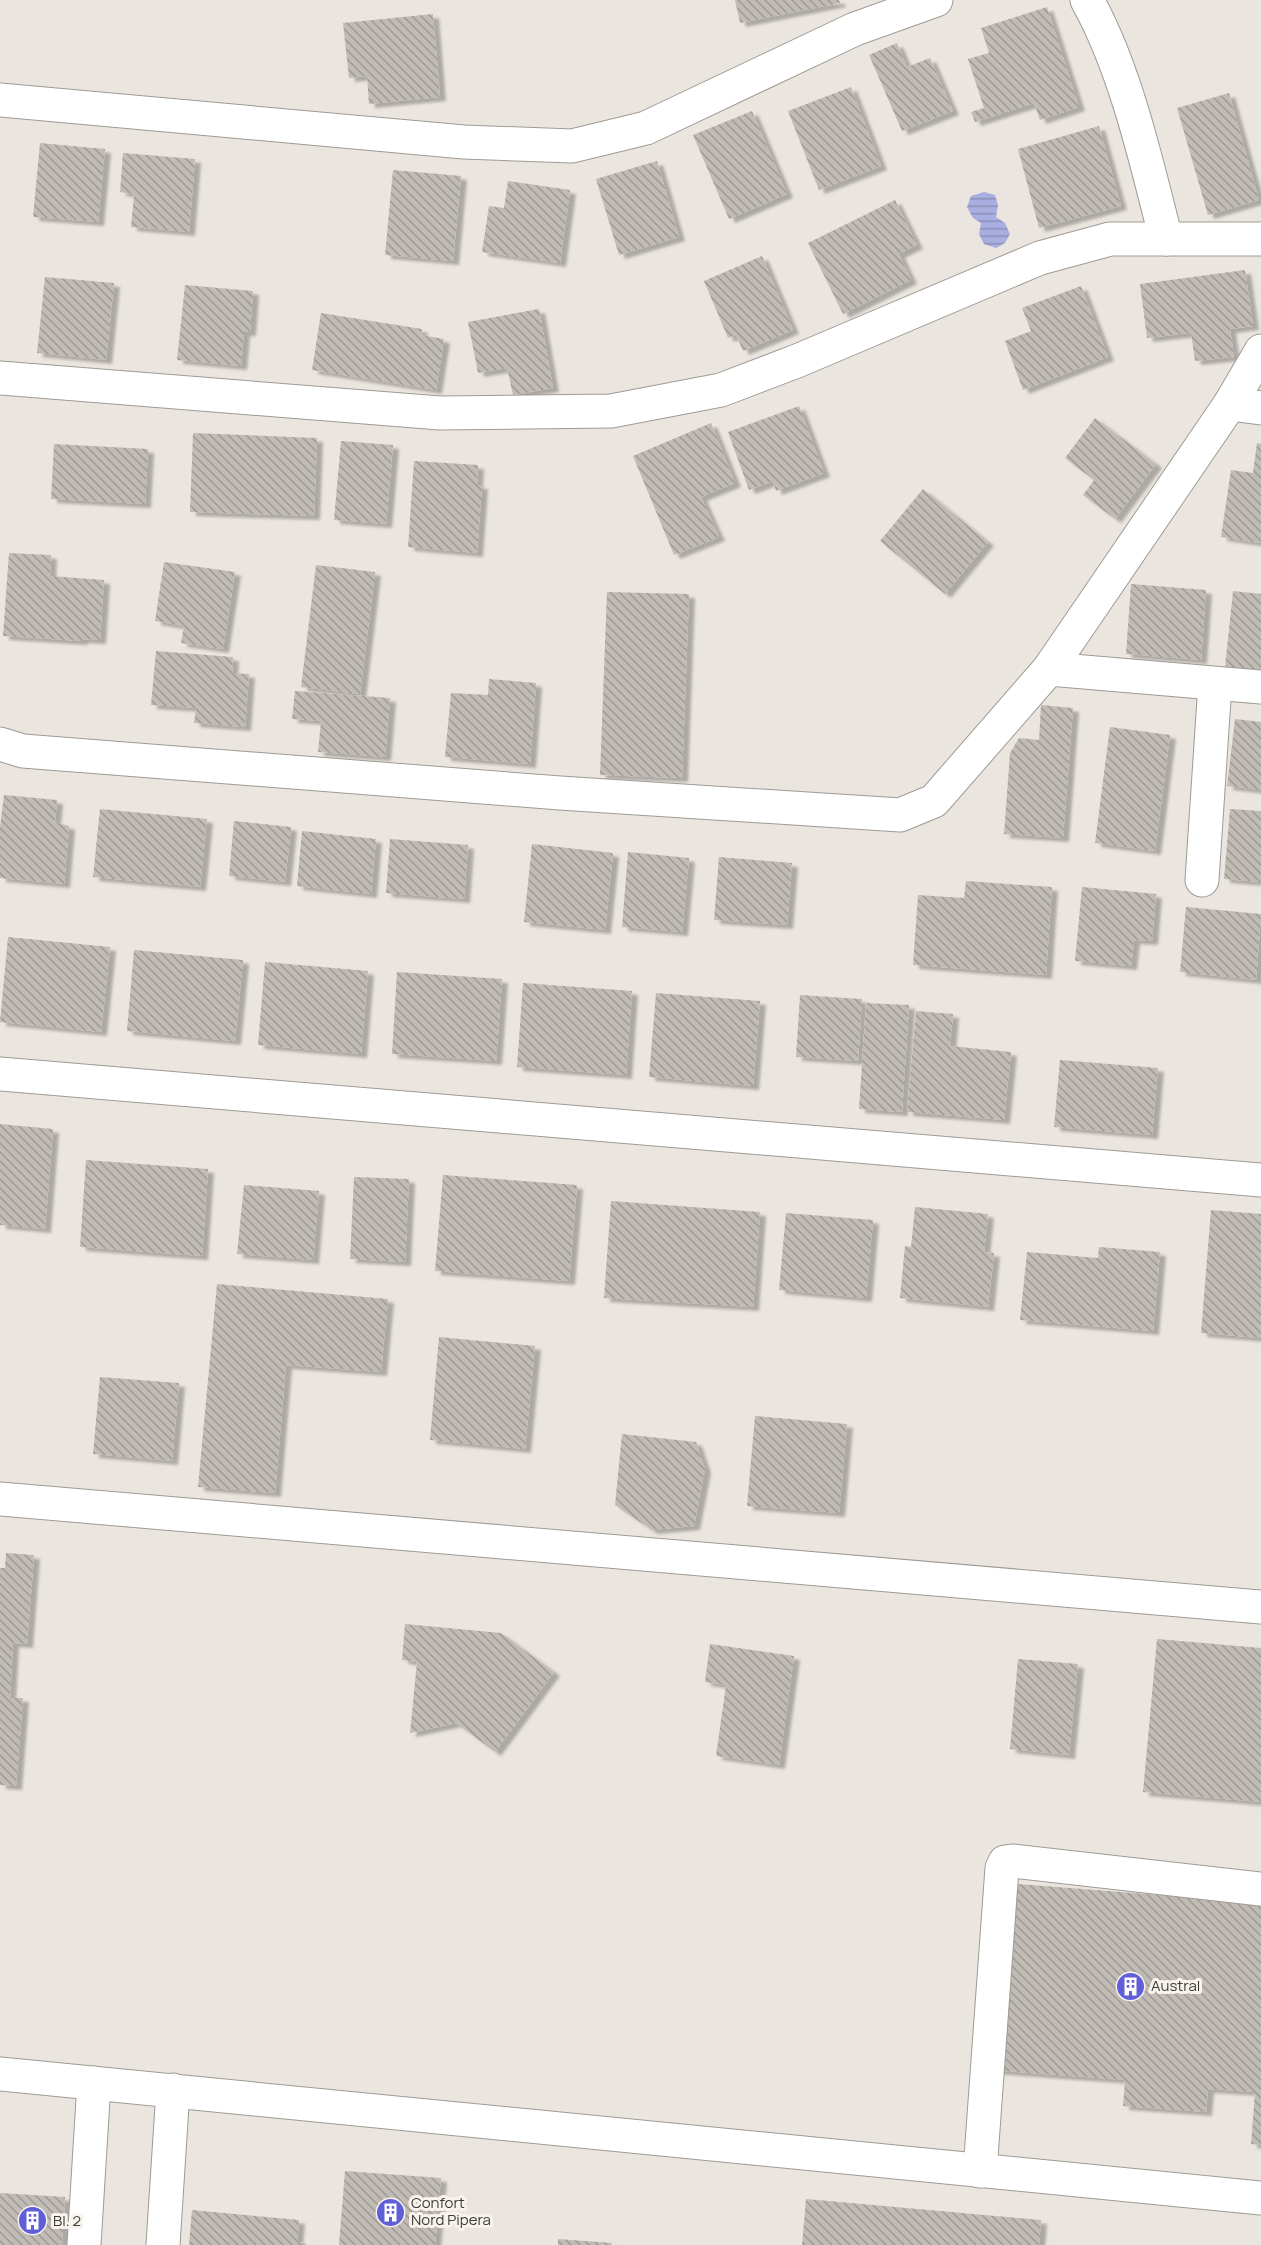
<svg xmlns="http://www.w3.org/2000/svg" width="1261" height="2245" font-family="Manrope,sans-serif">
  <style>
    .water { fill: url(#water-rules) }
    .building { fill: url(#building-back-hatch); filter: url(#shadow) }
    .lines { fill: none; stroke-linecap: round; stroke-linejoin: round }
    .minor-casing { stroke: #9f9a94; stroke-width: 35 }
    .minor { stroke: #fff; stroke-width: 33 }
    .labels { text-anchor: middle; stroke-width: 6; stroke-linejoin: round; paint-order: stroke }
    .poi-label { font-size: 15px; fill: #3e3c39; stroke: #f8f3ec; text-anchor: start }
  </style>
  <defs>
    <pattern id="water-rules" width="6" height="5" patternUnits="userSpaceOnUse" patternTransform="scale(1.5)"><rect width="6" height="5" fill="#a9aee1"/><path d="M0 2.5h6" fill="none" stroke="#8b8fb7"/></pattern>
    <pattern id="building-back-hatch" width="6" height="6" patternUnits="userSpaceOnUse" patternTransform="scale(1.5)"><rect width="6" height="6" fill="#c1bbb5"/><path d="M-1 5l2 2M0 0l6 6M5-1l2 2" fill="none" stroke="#9e9994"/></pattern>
    <filter id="shadow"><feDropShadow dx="6" dy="4" stdDeviation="1.5" flood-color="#0004"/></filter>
  </defs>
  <rect width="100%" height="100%" fill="#ebe5df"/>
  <polygon class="water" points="984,192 995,195 998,205 996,217 1005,223 1010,234 1005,243 996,248 984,244 979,234 981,223 973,218 967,207 971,196"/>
  <g class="building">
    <polygon points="735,0 839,0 840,3 740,23"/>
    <polygon points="1047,7 1079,107 1040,120 1034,103 975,122 971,112 984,108 968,59 989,53 981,28"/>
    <polygon points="433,14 440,97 369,104 367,76 349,78 343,23"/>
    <polygon points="897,43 907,67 930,58 953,111 902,131 869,55"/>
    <polygon points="851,87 881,166 819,190 788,111"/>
    <polygon points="1229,93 1259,200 1208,215 1177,108"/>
    <polygon points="752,111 787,194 729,219 693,135"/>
    <polygon points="1099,126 1121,206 1039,228 1018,149"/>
    <polygon points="40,143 105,149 98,222 33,217"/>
    <polygon points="123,153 195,159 189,232 131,227 134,194 120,192"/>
    <polygon points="657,161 679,237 619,255 596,179"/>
    <polygon points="393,170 461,176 453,261 385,255"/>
    <polygon points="508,181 570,190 560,263 482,252 489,206 504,208"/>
    <polygon points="895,200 917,245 899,254 911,280 843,314 808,243"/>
    <polygon points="762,256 793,330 743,351 736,335 728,338 704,281"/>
    <polygon points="1245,270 1253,326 1230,329 1234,357 1195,361 1191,333 1147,338 1140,284"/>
    <polygon points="45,277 114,283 106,360 37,353"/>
    <polygon points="185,285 253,291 250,332 244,332 241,366 177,360"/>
    <polygon points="1081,286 1108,357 1023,390 1005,341 1031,331 1022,308"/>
    <polygon points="539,309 553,388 513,395 507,368 478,373 468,322"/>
    <polygon points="321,313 422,329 421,335 444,339 436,390 312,370"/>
    <polygon points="799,406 824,473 776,491 773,481 749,490 728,432"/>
    <polygon points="1095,418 1156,464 1115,519 1083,495 1094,480 1065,458"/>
    <polygon points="711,423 735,483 701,497 719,537 674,555 633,456"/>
    <polygon points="193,433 317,438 314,516 190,512"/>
    <polygon points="341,441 393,445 386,524 334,520"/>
    <polygon points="1257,443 1261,444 1261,543 1221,537 1231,470 1253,473"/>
    <polygon points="54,444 148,449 145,504 51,499"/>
    <polygon points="414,461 478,465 477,485 482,485 477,553 408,547"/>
    <polygon points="923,489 988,542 945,594 880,541"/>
    <polygon points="9,553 51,555 50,576 104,580 100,640 82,639 82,641 3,636"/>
    <polygon points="164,562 235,572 223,649 181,643 184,626 155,621"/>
    <polygon points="316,565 375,572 360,694 301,687"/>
    <polygon points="1131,584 1206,590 1201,660 1126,654"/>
    <polygon points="1233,591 1261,594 1261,670 1225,667"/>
    <polygon points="607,592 689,594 682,778 600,775"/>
    <polygon points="156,651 233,657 232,673 249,674 245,727 194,723 196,708 151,705"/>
    <polygon points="489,679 536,683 530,764 445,757 451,693 488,695"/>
    <polygon points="295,691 390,698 385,757 318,752 321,721 292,719"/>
    <polygon points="1041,705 1073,708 1063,838 1004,834 1010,753 1019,738 1039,740"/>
    <polygon points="1235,719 1261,722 1261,790 1227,786"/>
    <polygon points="1110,727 1170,735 1155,851 1095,843"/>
    <polygon points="4,795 57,800 55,822 69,826 64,884 0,878 0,827"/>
    <polygon points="100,809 207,819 200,887 93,877"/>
    <polygon points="1230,809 1261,811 1261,882 1224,879"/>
    <polygon points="234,821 291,827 285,882 229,876"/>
    <polygon points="302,831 376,839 371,894 297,886"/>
    <polygon points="390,839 468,845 464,899 386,893"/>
    <polygon points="532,844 613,853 605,930 524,922"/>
    <polygon points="628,852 689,858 682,932 622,927"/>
    <polygon points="719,857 792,863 787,925 714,920"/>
    <polygon points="966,881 1052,887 1046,975 913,965 918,895 964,898"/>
    <polygon points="1082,887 1156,894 1152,941 1134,940 1131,966 1075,961"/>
    <polygon points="1186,907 1261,914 1256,980 1180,972"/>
    <polygon points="8,937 110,947 101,1032 0,1022"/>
    <polygon points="134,950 243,960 235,1041 127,1031"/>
    <polygon points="265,962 368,971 361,1054 258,1045"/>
    <polygon points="397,972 502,979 496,1061 392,1054"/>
    <polygon points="523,983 632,991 626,1075 517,1067"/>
    <polygon points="656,993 760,1001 753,1086 649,1077"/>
    <polygon points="800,995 862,999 858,1061 796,1057"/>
    <polygon points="866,1003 909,1005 902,1112 859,1109"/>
    <polygon points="916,1011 953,1014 950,1046 1011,1052 1004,1120 907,1112"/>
    <polygon points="1060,1060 1158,1068 1152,1135 1054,1127"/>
    <polygon points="0,1124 53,1129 45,1229 0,1225"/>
    <polygon points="86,1160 208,1169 202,1256 80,1247"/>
    <polygon points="443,1175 577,1185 569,1281 435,1271"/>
    <polygon points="354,1177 409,1179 405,1262 350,1259"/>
    <polygon points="244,1185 319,1191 313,1260 237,1254"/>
    <polygon points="611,1201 760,1212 753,1307 604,1298"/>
    <polygon points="915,1207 988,1214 984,1252 994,1253 988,1307 900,1298 905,1246 911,1247"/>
    <polygon points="1211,1210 1261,1214 1261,1338 1201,1333"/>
    <polygon points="786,1213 873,1220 866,1298 779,1290"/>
    <polygon points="1099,1247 1160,1252 1153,1331 1020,1320 1027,1252 1098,1258"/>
    <polygon points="217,1284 388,1299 381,1372 286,1365 275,1493 198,1487"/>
    <polygon points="439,1337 535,1346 525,1449 430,1440"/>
    <polygon points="100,1377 179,1383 172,1461 93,1454"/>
    <polygon points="755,1416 847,1424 839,1513 747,1506"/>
    <polygon points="622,1434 696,1442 705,1469 694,1526 652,1530 615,1505"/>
    <polygon points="6,1553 34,1555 27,1644 13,1643 10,1698 23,1698 16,1786 0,1785 0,1568 5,1568"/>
    <polygon points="405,1624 501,1633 554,1672 495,1752 456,1723 410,1733 417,1662 402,1660"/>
    <polygon points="1157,1639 1261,1648 1261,1802 1143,1792"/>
    <polygon points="710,1644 794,1656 779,1765 716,1756 726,1685 705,1682"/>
    <polygon points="1018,1659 1078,1664 1069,1755 1010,1749"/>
    <polygon points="1006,1883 1261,1903 1261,2145 1251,2144 1255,2092 1208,2089 1206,2112 1123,2106 1125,2080 991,2070"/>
    <polygon points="345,2171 441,2178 435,2245 339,2245"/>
    <polygon points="0,2193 65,2197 62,2245 0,2245"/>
    <polygon points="806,2199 1041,2220 1039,2245 802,2245"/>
    <polygon points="192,2210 299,2220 297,2242 306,2243 305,2245 189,2245"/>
    <polygon points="558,2239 612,2243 611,2245 558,2245"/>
  </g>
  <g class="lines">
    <defs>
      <g id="minor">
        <path d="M 1087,0 C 1125,67 1147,164 1166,239"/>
        <polyline points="0,100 464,142 572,146 646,128 855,29 936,0"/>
        <polyline points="0,378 440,413 611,411 721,390 797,361 1040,258 1110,239 1261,239"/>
        <polyline points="1230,404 1261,408"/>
        <polyline points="1049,669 1261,687"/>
        <polyline points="0,744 23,751 560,793 900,815 934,801 1049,669 1230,404 1261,351"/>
        <polyline points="1202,880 1215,684"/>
        <polyline points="0,1074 1261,1180"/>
        <polyline points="0,1499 1261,1607"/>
        <polyline points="0,2074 1261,2198"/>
        <polyline points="980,2171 1002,1868 1005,1862 1012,1861 1261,1889"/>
        <polyline points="84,2245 94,2083"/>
        <polyline points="163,2245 173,2090"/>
      </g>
    </defs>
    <use href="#minor" class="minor-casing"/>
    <use href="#minor" class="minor"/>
  </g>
  <defs>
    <symbol id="building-disc" viewBox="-11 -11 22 22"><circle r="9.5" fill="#615fd7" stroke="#f8f3ec"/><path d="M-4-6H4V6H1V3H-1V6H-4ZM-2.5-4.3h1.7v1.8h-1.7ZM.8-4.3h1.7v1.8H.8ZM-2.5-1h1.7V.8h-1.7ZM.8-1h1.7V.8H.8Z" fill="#fff"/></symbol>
  </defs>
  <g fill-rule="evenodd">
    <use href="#building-disc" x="1114" y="1970" width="33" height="33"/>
    <use href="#building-disc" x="374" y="2196" width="33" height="33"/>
    <use href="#building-disc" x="16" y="2204" width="33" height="33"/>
  </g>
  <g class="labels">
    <g class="poi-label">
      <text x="1151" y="1991">Austral</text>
      <text x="411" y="2208">Confort<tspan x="411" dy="17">Nord Pipera</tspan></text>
      <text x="53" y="2226">Bl. 2</text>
    </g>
  </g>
</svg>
